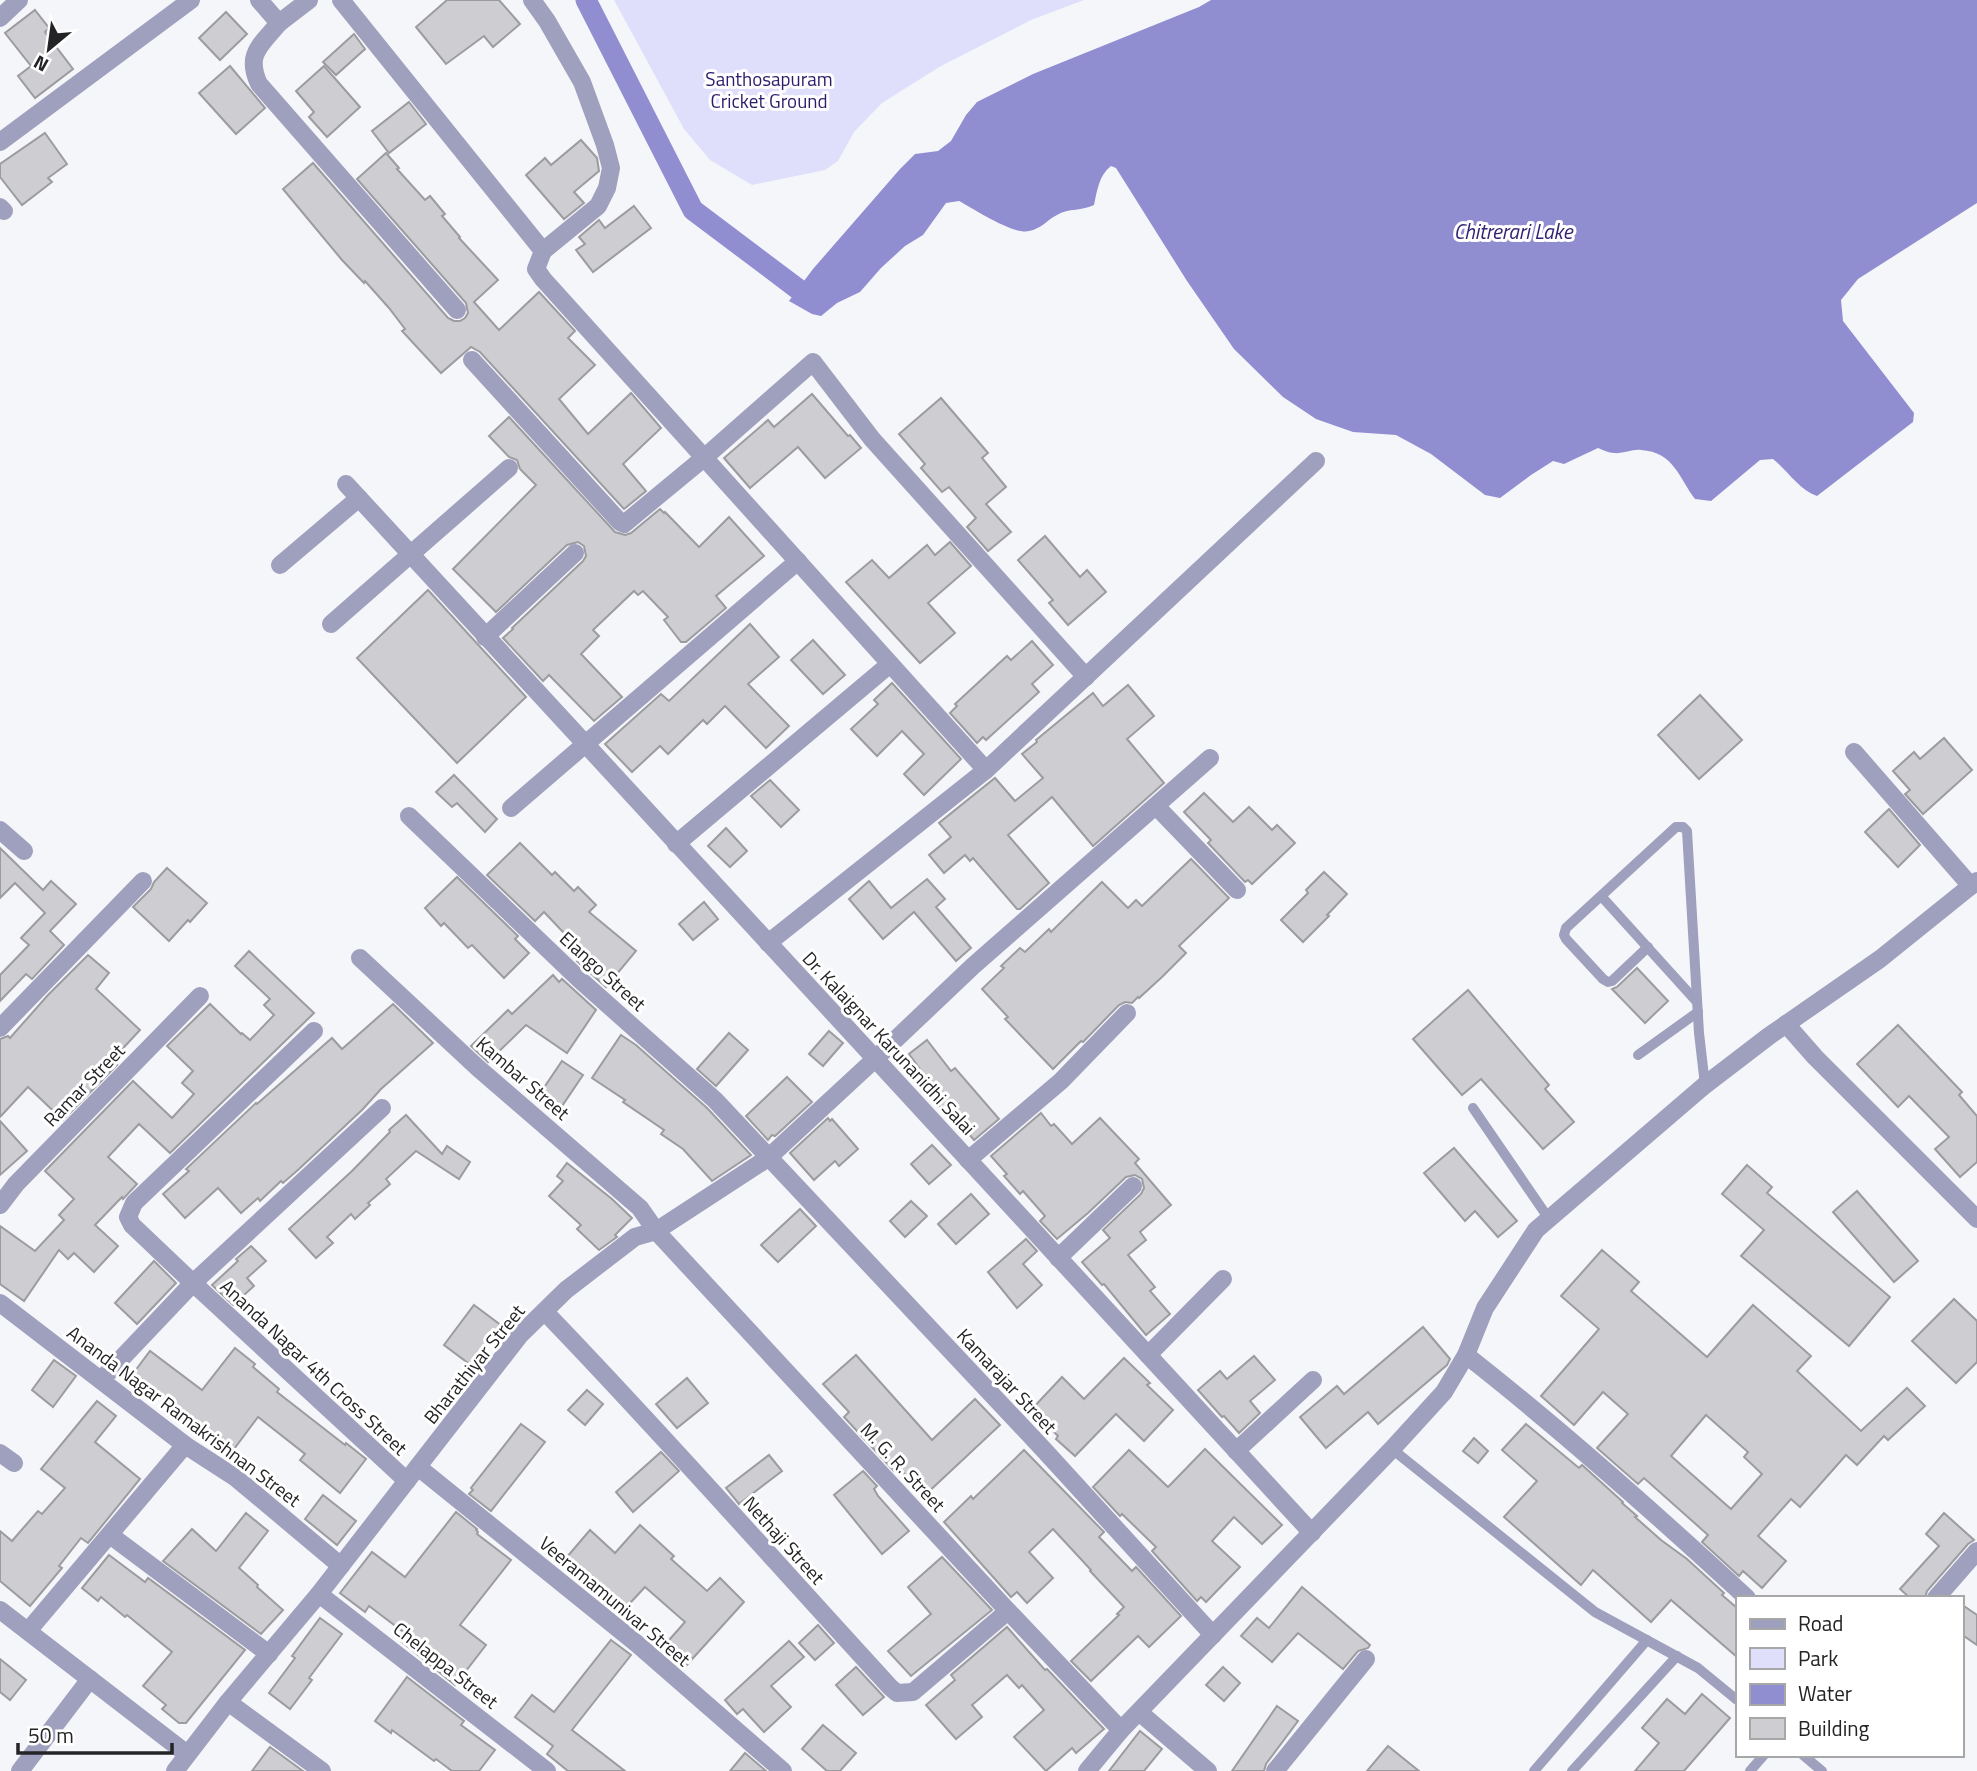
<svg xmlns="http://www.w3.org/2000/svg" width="1977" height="1771" font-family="'Titillium Web',sans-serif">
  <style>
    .green { fill: #e0dffb }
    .water { fill: #918dd1 }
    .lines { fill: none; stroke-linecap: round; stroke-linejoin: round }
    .canal { stroke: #918dd1; stroke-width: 21 }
    .building { fill: #ceced2; stroke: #9c9ca0; stroke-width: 2; fill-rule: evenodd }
    .service { stroke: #9f9fbe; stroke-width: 10 }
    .minor { stroke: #9f9fbe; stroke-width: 18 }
    .tertiary { stroke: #9f9fbe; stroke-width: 18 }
    .labels { text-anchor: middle; stroke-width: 6; stroke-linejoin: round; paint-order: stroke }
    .park-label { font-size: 19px; fill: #2d1c6b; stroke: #fff }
    .street-label { font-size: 19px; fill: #242426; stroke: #fff }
    .water-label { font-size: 21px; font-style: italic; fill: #342473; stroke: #fff }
  </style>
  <rect width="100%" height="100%" fill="#f5f6fa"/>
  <polygon class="green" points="614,0 1084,0 1031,20 941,66 882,103 854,132 838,161 825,170 752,185 710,160 684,129"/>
  <path class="water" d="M 1211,0 L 1977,0 L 1977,203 L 1858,279 L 1841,300 L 1843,321 L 1914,413 L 1913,422 L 1817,496 C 1799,490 1787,470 1773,459 L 1760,460 L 1711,501 L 1695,499 C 1679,478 1674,452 1641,450 C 1632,449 1623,454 1614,453 C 1609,453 1603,450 1598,448 L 1564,464 L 1553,461 L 1531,475 L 1500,498 L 1485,495 L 1431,454 L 1396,435 L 1353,432 L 1316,419 L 1283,397 L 1234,349 L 1187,281 L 1116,168 L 1111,166 C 1099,175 1097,191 1094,205 C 1083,211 1068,208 1057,215 C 1047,220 1041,229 1029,231 C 1013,235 974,209 959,201 L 946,203 L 923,235 L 905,246 L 881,268 L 860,292 L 837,303 L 821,316 L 812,314 L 789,301 L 813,269 L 900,169 L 915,154 L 938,151 L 951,141 L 966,115 L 977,102 L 1033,74 L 1199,7 Z"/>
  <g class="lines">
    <polyline class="canal" points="586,0 693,210 798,289"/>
  </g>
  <g class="building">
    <polygon points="447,0 499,0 520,24 493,47 484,36 446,64 416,27"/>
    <polygon points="35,10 49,28 45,32 73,69 35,98 18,76 31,66 5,33"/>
    <polygon points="226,12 247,34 220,60 199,38"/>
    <polygon points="354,34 365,49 336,75 323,62"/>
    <polygon points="230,66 265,108 236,134 199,93"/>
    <polygon points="324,66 360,107 327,137 309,117 314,112 296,91"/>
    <polygon points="409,102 426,124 389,153 372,131"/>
    <polygon points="45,133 67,164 48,178 52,182 22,205 0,177 0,164"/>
    <polygon points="581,140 597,158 599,171 574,192 584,203 564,219 526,175 545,158 551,165"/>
    <polygon points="386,153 399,168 397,169 425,200 430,196 445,214 442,216 460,237 459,238 498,280 474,302 499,330 539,292 575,331 568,338 595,365 559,399 588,434 631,393 661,428 623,464 646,491 624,509 480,352 471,347 441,373 402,331 405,329 389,308 365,281 364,283 342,260 283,189 313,163 448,318 454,321 460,321 465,318 468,313 466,303 357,179"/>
    <polygon points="634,206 651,228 593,272 576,250 585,244 579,237 599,220 605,228"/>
    <polygon points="812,394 848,436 850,435 861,448 825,478 798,447 750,488 724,458 768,420 774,427"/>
    <polygon points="941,398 988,453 982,458 1006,487 986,504 1011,532 988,551 967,527 976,518 949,487 942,492 921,468 925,464 899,434"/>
    <polygon points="509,417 615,532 625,535 631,533 660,509 664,513 665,512 699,547 729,517 764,556 716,596 726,608 686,642 681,642 664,620 668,617 643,591 638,595 634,591 593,630 599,636 581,654 622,697 594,721 549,675 543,681 503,638 513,629 512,628 583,561 586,556 584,546 578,542 567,545 496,612 453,569 536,485 520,469 517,460 509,457 489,436"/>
    <polygon points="1045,536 1080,577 1087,570 1106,592 1068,625 1049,603 1053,600 1018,560"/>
    <polygon points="950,542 971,566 928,603 955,633 920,663 846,582 872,560 889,578 927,545 935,555"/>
    <polygon points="428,590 526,697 457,763 357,658"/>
    <polygon points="750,624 779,657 748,684 789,726 766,748 725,706 707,724 703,720 668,754 660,746 632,772 605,744 661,694 669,701"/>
    <polygon points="813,640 845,675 823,694 791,660"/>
    <polygon points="1032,641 1053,665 1032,684 1039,692 986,740 983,737 977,743 950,713 957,706 955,704 1007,656 1011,660"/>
    <polygon points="892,683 961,759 924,795 904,774 924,754 902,731 877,756 851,729 878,704 874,700"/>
    <polygon points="1128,685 1154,716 1127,739 1164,783 1093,846 1052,797 1008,835 1049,883 1020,909 1017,909 973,858 970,861 965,855 944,873 929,855 951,837 939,823 995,778 1015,801 1043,778 1022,754 1037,742 1036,740 1093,693 1103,706"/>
    <polygon points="1700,695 1742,740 1699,779 1658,735"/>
    <polygon points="1944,738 1972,770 1923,814 1905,794 1910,790 1893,771 1914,752 1920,759"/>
    <polygon points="454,775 497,819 485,832 457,803 452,807 436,792"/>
    <polygon points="770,780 799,810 781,827 751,796"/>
    <polygon points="1204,793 1233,822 1249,807 1272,830 1277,825 1295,843 1252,884 1248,880 1245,882 1208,843 1211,840 1184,812"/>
    <polygon points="1889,809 1920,845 1898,867 1865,832"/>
    <polygon points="726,828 747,851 730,867 708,846"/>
    <polygon points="520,843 552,875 555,872 574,891 578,887 596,905 589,912 636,951 606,987 577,961 583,953 544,912 535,921 487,875"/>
    <polygon points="0,848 43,890 51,881 76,904 50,931 64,945 32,979 26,974 0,1001 0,975 29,945 21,938 45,913 15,883 0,898"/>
    <polygon points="1191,859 1229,898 1179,946 1186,953 1162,977 1139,998 1138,997 1132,1003 1125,1002 1119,1005 1083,1042 1081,1041 1053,1069 1005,1019 1008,1017 982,989 1004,968 1001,966 1020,948 1025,952 1049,929 1051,932 1102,882 1128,908 1136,900 1142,906"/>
    <polygon points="167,868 207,903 190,922 188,920 169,941 133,907 151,889 154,882"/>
    <polygon points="1324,872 1347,894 1327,915 1329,916 1303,942 1281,920 1308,893 1306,890"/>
    <polygon points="457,877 518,936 515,939 529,953 504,978 472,945 468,948 444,923 441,926 425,908"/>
    <polygon points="927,879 945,899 936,907 971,948 956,961 914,912 883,939 849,899 869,881 891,908"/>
    <polygon points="704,902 718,919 693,940 679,924"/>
    <polygon points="249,951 314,1013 170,1153 139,1124 108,1157 137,1184 123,1199 122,1197 95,1225 118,1246 94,1272 74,1253 68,1259 59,1250 24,1301 0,1284 0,1226 35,1251 64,1220 59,1215 74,1199 45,1171 133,1081 172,1118 194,1094 182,1083 193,1071 167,1046 210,1004 241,1034 242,1033 250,1040 274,1015 264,1005 270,999 235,966"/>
    <polygon points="88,955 109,973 96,989 140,1030 112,1060 117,1065 63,1120 28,1087 0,1117 0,1039 8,1036 10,1038 48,995"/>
    <polygon points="1637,968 1668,1001 1645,1023 1612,989 1617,987"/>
    <polygon points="553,975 559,982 562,979 596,1010 567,1053 526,1025 488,1062 471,1046 508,1010 512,1014"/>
    <polygon points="1468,990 1549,1085 1545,1089 1574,1122 1543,1149 1481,1079 1462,1095 1413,1039"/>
    <polygon points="393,1004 433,1043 381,1089 362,1110 299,1169 283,1183 281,1181 260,1201 258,1198 241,1213 218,1188 185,1218 163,1194 189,1171 186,1169 256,1103 257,1104 332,1038 342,1049"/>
    <polygon points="1898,1025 1962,1092 1959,1095 1977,1116 1977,1162 1960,1177 1935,1149 1949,1137 1909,1096 1898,1107 1857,1064"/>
    <polygon points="829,1031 843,1043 823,1066 809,1054"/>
    <polygon points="729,1033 748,1050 716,1086 697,1069"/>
    <polygon points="621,1035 636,1045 707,1108 751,1155 712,1181 683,1149 661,1134 664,1130 623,1102 625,1100 592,1078"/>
    <polygon points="927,1040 951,1071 955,1068 999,1119 974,1140 958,1121 956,1123 926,1093 933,1087 909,1054"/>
    <polygon points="562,1061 583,1075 560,1109 539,1095"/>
    <polygon points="787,1077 812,1102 775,1136 772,1135 768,1140 746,1116"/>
    <polygon points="1041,1113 1051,1126 1054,1124 1072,1144 1100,1118 1139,1159 1135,1163 1171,1205 1140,1232 1146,1240 1128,1255 1155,1287 1150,1291 1170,1314 1146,1335 1104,1284 1102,1285 1082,1262 1110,1238 1103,1230 1141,1194 1144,1188 1142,1179 1135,1175 1126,1177 1088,1213 1057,1239 1040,1221 1045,1216 1023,1191 1020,1194 1004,1176 1007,1174 991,1156"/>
    <polygon points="406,1115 442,1154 447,1146 470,1162 459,1179 416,1151 386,1179 390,1184 368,1203 370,1205 355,1219 351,1214 327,1237 333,1243 316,1258 289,1229 352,1171 390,1132 389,1130"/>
    <polygon points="828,1118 830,1121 832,1119 858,1149 839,1166 835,1161 814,1180 790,1153"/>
    <polygon points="0,1121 27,1151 0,1175"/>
    <polygon points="932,1145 951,1165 929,1184 911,1164"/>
    <polygon points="1454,1148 1517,1221 1498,1237 1475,1211 1465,1221 1424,1173"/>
    <polygon points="567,1163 612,1199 632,1218 615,1235 617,1237 599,1250 577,1229 581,1225 549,1196 563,1181 557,1176"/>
    <polygon points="1747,1165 1772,1187 1767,1193 1890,1297 1849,1346 1741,1256 1764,1230 1722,1194"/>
    <polygon points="1857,1191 1918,1261 1894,1282 1833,1212"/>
    <polygon points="971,1194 989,1214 956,1244 938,1224"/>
    <polygon points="911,1201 927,1216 905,1237 890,1221"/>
    <polygon points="800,1209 816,1226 778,1262 761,1245"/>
    <polygon points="1026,1239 1037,1251 1023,1264 1042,1285 1017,1308 988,1272"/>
    <polygon points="251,1246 266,1261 247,1278 254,1286 233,1305 212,1285 238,1261 236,1259"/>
    <path d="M 1602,1250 L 1639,1282 L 1631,1291 L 1707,1357 L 1753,1305 L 1811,1356 L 1797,1371 L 1861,1431 L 1907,1388 L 1925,1406 L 1888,1440 L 1884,1436 L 1857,1465 L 1846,1455 L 1800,1507 L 1791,1499 L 1758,1536 L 1786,1561 L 1762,1588 L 1743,1571 L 1739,1576 L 1702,1542 L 1708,1535 L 1644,1478 L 1638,1484 L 1597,1448 L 1628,1414 L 1603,1392 L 1574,1425 L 1541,1396 L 1599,1329 L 1561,1296 ZM 1706,1415 L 1748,1452 L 1744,1457 L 1762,1474 L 1731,1509 L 1671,1456 Z"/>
    <polygon points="154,1261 176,1283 137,1324 115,1303"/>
    <polygon points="1954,1299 1977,1321 1977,1362 1956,1383 1912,1341"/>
    <polygon points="474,1305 502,1326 472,1366 444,1345"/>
    <polygon points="1423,1327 1450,1359 1447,1365 1378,1424 1368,1412 1326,1448 1300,1417 1337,1386 1344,1394"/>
    <polygon points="235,1348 255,1364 253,1367 279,1389 277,1392 345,1445 346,1443 366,1459 340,1493 300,1460 305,1454 258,1417 231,1453 168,1406 170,1404 132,1375 150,1351 202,1390"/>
    <polygon points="856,1355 932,1440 975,1399 1000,1425 924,1496 898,1467 894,1471 844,1417 849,1412 823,1384"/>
    <polygon points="1254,1356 1275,1380 1250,1401 1260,1413 1239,1433 1224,1416 1222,1417 1198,1390 1220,1371 1227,1379"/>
    <polygon points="1124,1358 1150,1383 1147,1385 1173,1410 1144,1441 1116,1414 1075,1456 1056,1439 1058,1436 1031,1410 1062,1377 1084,1399"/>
    <polygon points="54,1360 76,1376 53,1407 32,1390"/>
    <polygon points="687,1378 708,1403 677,1428 656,1404"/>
    <polygon points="587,1390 603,1404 585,1425 568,1410"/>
    <polygon points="97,1401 116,1416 95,1442 140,1479 88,1543 81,1538 59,1566 62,1568 30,1606 0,1581 0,1531 12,1541 38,1511 42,1514 65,1488 41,1469"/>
    <polygon points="521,1424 545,1442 491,1511 469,1494 473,1490 471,1488"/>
    <polygon points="1526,1424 1579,1468 1582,1465 1623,1502 1622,1503 1637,1516 1635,1517 1661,1540 1687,1559 1724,1593 1722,1595 1737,1608 1737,1657 1671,1600 1651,1622 1593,1570 1581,1585 1504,1517 1537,1481 1502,1450"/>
    <polygon points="1474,1438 1488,1451 1478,1463 1463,1451"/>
    <polygon points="1205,1449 1282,1525 1262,1544 1234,1517 1212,1541 1240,1567 1206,1602 1201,1597 1197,1601 1152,1551 1156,1547 1122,1514 1120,1516 1093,1487 1129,1450 1168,1487"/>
    <polygon points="1024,1450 1104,1532 1099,1537 1132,1571 1136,1567 1181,1616 1149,1647 1138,1636 1091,1681 1071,1661 1119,1615 1117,1614 1124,1607 1090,1571 1091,1570 1053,1529 1029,1552 1053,1578 1027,1603 1017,1592 1011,1597 944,1522 971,1496 973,1499"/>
    <polygon points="661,1452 679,1471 633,1512 616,1492"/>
    <polygon points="769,1455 782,1471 739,1504 726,1488"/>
    <polygon points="863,1471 877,1486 874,1489 878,1496 909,1531 882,1554 834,1495"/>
    <polygon points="323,1495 356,1521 337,1545 305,1519"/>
    <polygon points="456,1512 477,1529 476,1530 478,1532 477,1534 511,1560 460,1625 486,1645 455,1685 401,1641 406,1634 369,1606 365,1612 340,1593 372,1552 405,1577"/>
    <polygon points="246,1513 268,1531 239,1568 258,1585 257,1587 283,1610 261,1634 163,1561 192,1529 216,1551"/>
    <polygon points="1944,1513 1974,1540 1968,1544 1927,1591 1925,1598 1910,1598 1900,1589 1939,1546 1926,1534"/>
    <polygon points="640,1525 674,1556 671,1559 707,1591 720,1578 744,1602 684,1668 662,1648 685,1622 645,1587 619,1615 561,1564 590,1530 615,1553"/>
    <polygon points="109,1555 145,1582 148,1578 245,1650 186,1723 179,1723 162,1709 166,1705 143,1686 172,1652 127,1615 125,1617 101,1597 98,1601 82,1588"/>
    <polygon points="942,1557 992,1610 911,1676 888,1651 931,1614 908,1587"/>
    <polygon points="1302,1587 1370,1645 1368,1648 1358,1651 1343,1669 1298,1633 1272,1662 1241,1636 1257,1618 1269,1628"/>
    <polygon points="1961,1604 1977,1615 1977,1645 1961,1634"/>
    <polygon points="320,1618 342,1634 309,1678 312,1680 290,1709 269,1693 295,1658 292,1656"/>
    <polygon points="818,1625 834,1643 815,1660 799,1643"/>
    <polygon points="1007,1627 1045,1670 1047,1669 1104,1729 1076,1753 1072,1748 1046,1771 1014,1737 1044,1710 1022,1685 1019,1688 1007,1675 972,1705 982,1717 956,1739 926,1705 955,1680 951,1675"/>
    <polygon points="611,1640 631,1655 572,1730 625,1771 568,1771 547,1754 553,1746 515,1717 532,1695 554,1712"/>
    <polygon points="789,1641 804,1657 771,1686 791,1707 764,1732 743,1709 737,1714 725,1700"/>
    <polygon points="0,1659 26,1680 10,1700 0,1692"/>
    <polygon points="856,1667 884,1697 863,1715 836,1685"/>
    <polygon points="1223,1667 1240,1683 1224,1701 1206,1685"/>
    <polygon points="407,1677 464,1721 461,1725 495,1750 479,1771 452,1771 436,1759 434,1761 392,1730 391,1733 375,1721"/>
    <polygon points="1702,1694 1730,1718 1684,1771 1635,1771 1659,1743 1642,1728 1667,1699 1685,1714"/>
    <polygon points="1277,1706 1298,1721 1266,1764 1264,1771 1232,1771"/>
    <polygon points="823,1725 856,1753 840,1771 827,1771 802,1749"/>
    <polygon points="1140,1731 1162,1749 1144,1771 1109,1771"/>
    <polygon points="1388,1746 1419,1771 1367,1771"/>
    <polygon points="270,1747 303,1771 252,1771"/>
    <polygon points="745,1753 766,1771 730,1771"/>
  </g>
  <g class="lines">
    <g class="service">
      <polyline points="1602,897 1697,1002"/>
      <polyline points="1648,947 1612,981 1608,982 1603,979 1566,939 1564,935 1566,928 1676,827 1683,827 1687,831 1699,1033 1705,1085"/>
      <polyline points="1638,1055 1698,1012"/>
      <polyline points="1473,1108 1549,1219"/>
      <polyline points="1392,1449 1595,1612 1698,1668 1737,1700"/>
      <polyline points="1803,1755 1822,1771"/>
      <polyline points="1534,1771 1647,1640"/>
      <polyline points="1572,1771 1677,1656"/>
      <polyline points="1750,1771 1764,1755"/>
    </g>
    <g class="minor">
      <polyline points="259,0 279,23 309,0"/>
      <polyline points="341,0 543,251 536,269 543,279 986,770 1316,461"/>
      <polyline points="532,0 547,21 582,82 605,145 611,168 607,188 598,206 543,251"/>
      <polyline points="0,18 19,0"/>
      <path d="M 279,23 C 261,45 245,54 259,84 L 457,310"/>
      <polyline points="0,142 191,0"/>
      <polyline points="0,207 4,211"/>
      <polyline points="472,360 620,522 624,524 705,457 813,362 872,439 1086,677"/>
      <polyline points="346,484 1312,1533"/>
      <polyline points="280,565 359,498"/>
      <polyline points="331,624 509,468"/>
      <polyline points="485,637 575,553"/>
      <polyline points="1854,752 1971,886"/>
      <polyline points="1156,806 1237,890"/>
      <polyline points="511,808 798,561"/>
      <polyline points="409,816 579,979 715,1100 1044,1450 1213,1635"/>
      <polyline points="0,830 24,851"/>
      <polyline points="676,844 890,664"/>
      <polyline points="768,943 986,770"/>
      <polyline points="360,958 478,1068 640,1208 656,1231 1008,1611 1121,1730"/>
      <polyline points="1786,1024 1815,1057 1977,1219"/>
      <polyline points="0,1028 143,881"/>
      <polyline points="314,1031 134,1203 128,1217 132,1225 193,1283 407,1481"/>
      <polyline points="968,1160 1061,1081 1127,1013"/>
      <polyline points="0,1205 16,1184 200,996"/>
      <polyline points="1058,1258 1133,1186"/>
      <polyline points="0,1303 185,1445 236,1478 341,1566"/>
      <path d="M 545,1312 C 663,1434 775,1562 890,1687 L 897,1693 L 913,1692 L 1008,1611"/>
      <polyline points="1148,1355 1223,1279"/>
      <path d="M 1466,1355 C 1563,1431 1656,1514 1747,1598"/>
      <polyline points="101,1380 193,1283 382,1108"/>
      <polyline points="1236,1451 1313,1380"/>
      <polyline points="0,1453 14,1463"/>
      <polyline points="418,1467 636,1643 783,1771"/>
      <polyline points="110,1535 269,1654"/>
      <polyline points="319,1594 547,1771"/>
      <polyline points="1936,1598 1977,1551"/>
      <polyline points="0,1610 187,1754"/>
      <polyline points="28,1631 185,1445"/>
      <polyline points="228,1702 322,1771"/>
      <polyline points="1139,1712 1208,1771"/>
      <polyline points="20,1771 90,1679"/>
      <polyline points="175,1771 228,1702 319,1594 520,1335 566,1290 635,1237 656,1231 768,1158 875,1059 973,966 1210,758"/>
      <polyline points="1275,1771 1366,1659"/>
    </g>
    <polyline class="tertiary" points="1087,1771 1121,1730 1392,1449 1444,1392 1466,1355 1485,1308 1536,1230 1705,1085 1769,1036 1880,959 1977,881"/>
  </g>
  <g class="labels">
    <g class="park-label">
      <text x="769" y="86">Santhosapuram<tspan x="769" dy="22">Cricket Ground</tspan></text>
    </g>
    <g class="street-label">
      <text transform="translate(603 971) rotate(42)" y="7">Elango Street</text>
      <text transform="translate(889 1043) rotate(47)" y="7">Dr. Kalaignar Karunanidhi Salai</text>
      <text transform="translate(523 1078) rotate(41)" y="7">Kambar Street</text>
      <text transform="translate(84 1085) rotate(-46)" y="7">Ramar Street</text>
      <text transform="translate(474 1364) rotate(-51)" y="7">Bharathiyar Street</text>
      <text transform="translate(314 1367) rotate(43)" y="7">Ananda Nagar 4th Cross Street</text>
      <text transform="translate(1007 1381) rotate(47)" y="7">Kamarajar Street</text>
      <text transform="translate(184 1416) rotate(37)" y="7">Ananda Nagar Ramakrishnan Street</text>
      <text transform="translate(903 1467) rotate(47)" y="7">M. G. R. Street</text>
      <text transform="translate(784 1540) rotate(48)" y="7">Nethaji Street</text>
      <text transform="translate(615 1601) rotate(40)" y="7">Veeramamunivar Street</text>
      <text transform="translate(446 1665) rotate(38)" y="7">Chelappa Street</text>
    </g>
    <g class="water-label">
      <text x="1513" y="239">Chitrerari Lake</text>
    </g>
  </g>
  <rect x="1736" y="1596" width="228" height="161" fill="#ffffff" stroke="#a7a7a8" stroke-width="2"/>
  <rect x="1750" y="1619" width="35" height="10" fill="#9f9fbe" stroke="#a7a7a8" stroke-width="2"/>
  <text x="1798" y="1631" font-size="21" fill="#242426">Road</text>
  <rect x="1750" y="1648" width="35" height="21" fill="#e0dffb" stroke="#a7a7a8" stroke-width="2"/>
  <text x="1798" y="1666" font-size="21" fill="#242426">Park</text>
  <rect x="1750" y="1684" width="35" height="21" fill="#918dd1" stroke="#a7a7a8" stroke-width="2"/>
  <text x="1798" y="1701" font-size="21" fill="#242426">Water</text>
  <rect x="1750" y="1718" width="35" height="21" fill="#ceced2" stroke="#a7a7a8" stroke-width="2"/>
  <text x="1798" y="1736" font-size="21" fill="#242426">Building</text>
  <g transform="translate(49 49) rotate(209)" stroke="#ffffff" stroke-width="5" paint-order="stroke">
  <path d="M0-5L12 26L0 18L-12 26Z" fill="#242426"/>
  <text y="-10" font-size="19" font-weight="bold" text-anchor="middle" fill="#242426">N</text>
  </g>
  <path d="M18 1743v10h154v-10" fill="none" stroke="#242426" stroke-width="3.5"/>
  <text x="28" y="1743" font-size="21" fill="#242426" stroke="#ffffff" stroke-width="5" paint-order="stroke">50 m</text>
</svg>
